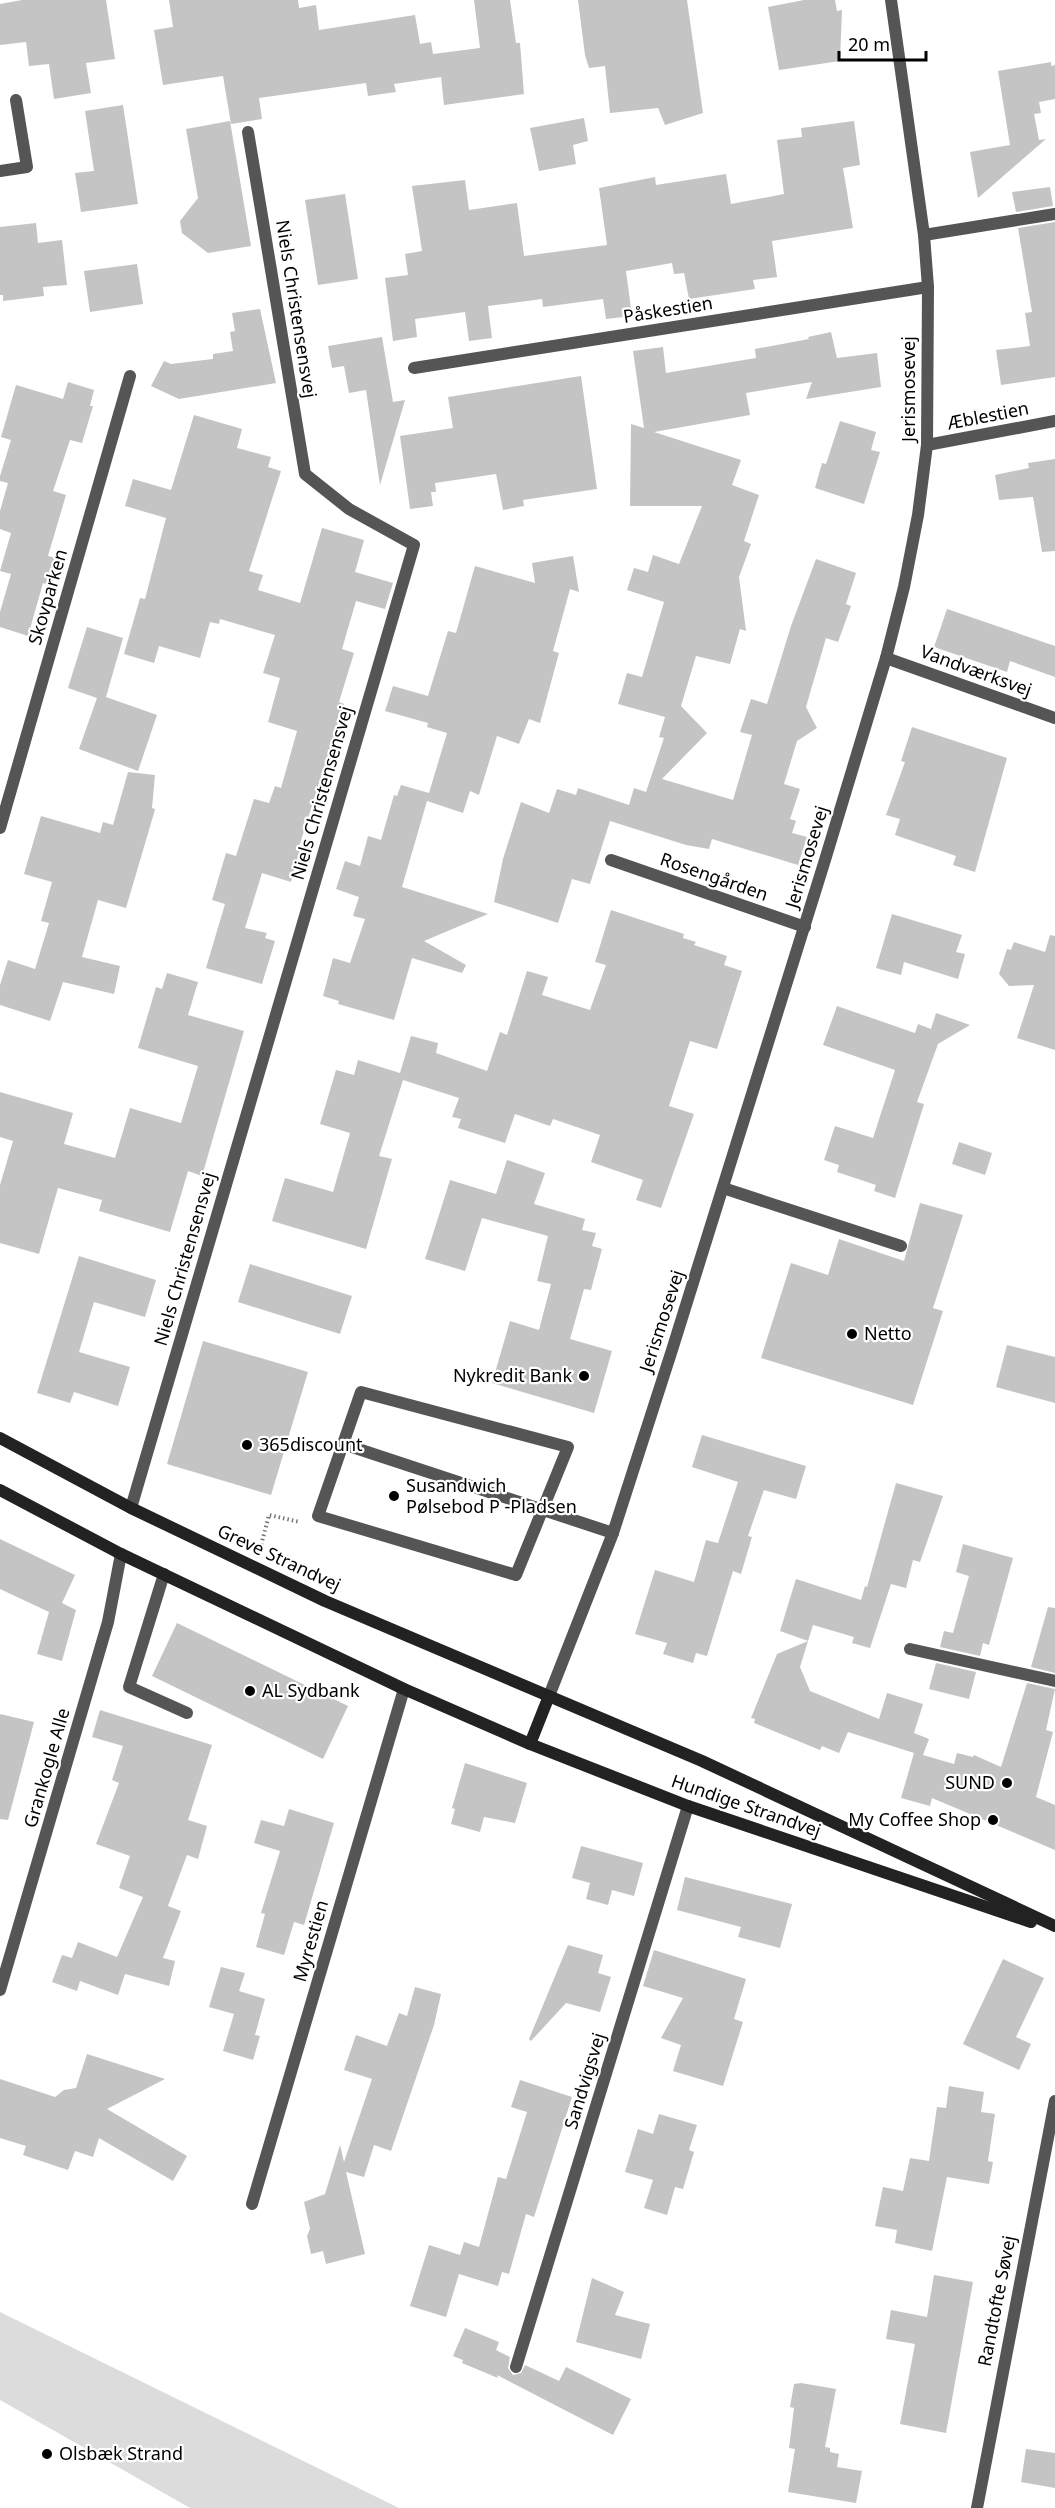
<svg xmlns="http://www.w3.org/2000/svg" width="1055" height="2508" font-family="'Noto Sans',sans-serif">
  <style>
    .green { fill: #dcdcdc }
    .building { fill: #c4c4c4 }
    .lines { fill: none; stroke-linecap: round; stroke-linejoin: round }
    .path { stroke: #777; stroke-width: 4; stroke-dasharray: 1.5 3; stroke-linecap: butt }
    .lane { stroke: #555; stroke-width: 12 }
    .street { stroke: #555; stroke-width: 12 }
    .secondary { stroke: #222; stroke-width: 12 }
    .poi-dot { fill: #000; stroke: #fff; stroke-width: 2 }
    .labels { text-anchor: middle; stroke-width: 4.5; stroke-linejoin: round; paint-order: stroke }
    .street-label { font-size: 18px; fill: #000; stroke: #fff }
    .poi-label { font-size: 18px; fill: #000; stroke: #fff; text-anchor: start }
  </style>
  <rect width="100%" height="100%" fill="#fff"/>
  <polygon class="green" points="0,2312 399,2508 190,2508 0,2400"/>
  <g class="building">
    <polygon points="22,0 106,0 115,59 86,63 91,93 54,99 49,64 29,66 26,42 0,45 0,4"/>
    <polygon points="169,0 298,0 299,8 316,5 319,30 415,15 420,44 431,42 433,54 480,48 474,0 510,0 516,43 520,43 524,94 444,105 441,77 394,84 396,92 368,96 366,83 259,98 262,119 231,124 223,76 163,85 154,30 173,27"/>
    <polygon points="578,0 687,0 703,113 665,125 658,108 610,113 605,66 589,68 585,55"/>
    <polygon points="804,0 835,0 837,11 842,10 840,61 779,70 768,7"/>
    <polygon points="1051,62 1051,66 1055,65 1055,99 1039,102 1041,113 1034,114 1039,140 1046,139 978,198 970,152 1010,145 998,71"/>
    <polygon points="123,105 138,204 81,212 75,173 94,171 85,111"/>
    <polygon points="584,118 588,141 573,145 576,164 539,171 530,128"/>
    <polygon points="230,121 251,246 208,253 182,233 180,221 198,198 186,129"/>
    <polygon points="854,121 860,165 843,168 853,228 772,241 777,277 753,280 755,289 689,299 684,273 674,274 672,263 626,271 632,316 606,319 603,299 543,307 542,299 488,306 492,338 469,341 465,312 415,319 417,337 393,341 385,278 408,275 405,254 422,251 412,186 465,180 469,210 517,203 524,256 607,245 599,188 655,177 656,185 726,174 731,204 784,194 777,140 802,137 801,128"/>
    <polygon points="1050,187 1053,206 1016,212 1012,192"/>
    <polygon points="345,194 358,279 318,285 305,200"/>
    <polygon points="1055,222 1055,377 1001,385 996,350 1030,346 1025,313 1032,312 1018,228"/>
    <polygon points="36,223 38,243 62,240 67,285 43,287 44,296 3,301 3,295 0,295 0,227"/>
    <polygon points="137,264 143,304 90,312 84,271"/>
    <polygon points="260,309 276,383 179,399 151,386 164,361 171,364 213,359 213,354 233,351 230,332 235,331 232,313"/>
    <polygon points="831,332 837,358 877,353 881,387 806,399 812,382 746,393 750,415 654,432 741,460 732,485 759,495 744,541 751,544 739,577 746,631 740,629 730,664 696,656 681,706 707,733 662,779 733,800 752,735 740,732 751,699 767,704 791,626 816,559 856,573 846,604 851,606 838,642 826,638 806,707 817,728 797,741 784,784 800,789 790,819 796,821 792,833 807,837 798,865 712,839 709,849 686,845 610,821 590,884 572,879 558,923 494,902 503,859 521,802 549,813 557,789 576,795 578,788 629,805 634,788 646,792 664,738 659,737 665,717 618,704 627,673 642,677 664,602 627,590 634,568 648,572 653,555 679,564 702,506 630,506 631,424 644,428 633,351 663,347 666,373 756,358 755,349 809,339 808,337"/>
    <polygon points="382,337 393,402 405,400 380,485 366,390 349,393 344,366 332,368 328,346"/>
    <polygon points="581,376 597,489 523,500 524,506 503,510 496,474 435,483 436,492 431,492 433,506 410,509 400,436 453,428 448,397"/>
    <polygon points="68,382 94,390 90,406 93,406 82,443 70,440 53,491 66,495 48,556 59,559 51,586 43,583 28,636 0,627 0,612 11,574 0,571 11,533 0,529 0,511 8,483 0,481 0,476 11,440 1,437 16,385 63,399"/>
    <polygon points="194,415 242,429 237,448 271,457 268,467 281,471 249,571 263,575 258,590 300,603 322,528 364,540 355,572 393,583 385,609 356,601 342,649 354,653 339,702 344,704 298,850 300,850 291,882 262,873 245,928 267,933 265,938 275,941 262,984 206,968 225,904 212,900 226,853 236,856 254,799 269,803 275,786 281,788 297,731 268,722 280,678 263,673 275,635 220,619 219,624 210,622 200,658 159,646 154,663 124,654 140,598 145,599 166,518 125,506 133,479 171,490"/>
    <polygon points="840,421 876,432 871,450 880,452 864,504 815,488 822,463 826,464"/>
    <polygon points="1055,459 1055,551 1042,552 1033,497 999,500 995,475 1029,468 1028,463"/>
    <polygon points="573,556 579,592 570,589 553,651 559,653 540,723 529,719 519,744 497,736 479,795 470,791 463,813 427,801 402,887 488,914 424,941 466,965 462,973 412,958 394,1020 338,1004 339,1001 323,996 333,958 350,963 365,919 353,916 359,897 336,889 345,861 360,866 368,836 381,840 394,795 397,796 401,785 429,793 447,733 427,727 428,723 385,711 393,686 428,696 448,631 456,633 475,566 535,583 532,563"/>
    <polygon points="947,609 1055,646 1055,677 1010,661 1007,672 934,647"/>
    <polygon points="87,627 123,638 106,697 157,715 138,771 79,749 97,698 68,688"/>
    <polygon points="912,727 1007,758 975,872 953,865 956,856 895,835 900,819 886,815 905,762 901,761"/>
    <polygon points="128,772 155,775 152,808 155,809 154,813 126,908 98,900 82,957 120,966 114,994 63,982 50,1021 0,1005 0,985 8,960 35,969 49,923 41,921 52,882 24,874 41,816 100,833 103,822 113,825"/>
    <polygon points="611,910 684,934 683,938 696,942 694,945 727,956 724,965 742,971 717,1049 690,1041 669,1106 694,1114 661,1208 636,1200 643,1180 591,1162 600,1135 553,1119 550,1126 515,1114 505,1143 458,1128 461,1119 452,1117 459,1098 403,1080 379,1156 392,1159 366,1249 272,1221 285,1178 333,1192 350,1133 320,1124 336,1070 354,1075 358,1060 400,1073 411,1036 438,1043 436,1053 487,1071 500,1032 507,1035 527,971 548,977 542,995 590,1010 606,965 595,962"/>
    <polygon points="892,914 962,935 956,952 965,954 958,979 904,962 901,975 876,968"/>
    <polygon points="1050,935 1055,936 1055,1050 1017,1038 1034,985 1009,986 999,974 1007,949 1011,950 1014,942 1045,952"/>
    <polygon points="167,973 198,982 188,1015 244,1031 202,1176 188,1171 170,1232 99,1211 102,1200 58,1188 39,1254 0,1243 0,1185 13,1141 0,1137 0,1092 73,1113 64,1144 115,1158 130,1108 181,1123 198,1066 138,1048 156,987 162,989"/>
    <polygon points="837,1006 915,1033 918,1024 931,1029 936,1013 970,1025 938,1044 917,1102 924,1104 895,1198 874,1191 876,1185 837,1172 839,1165 824,1160 835,1126 873,1138 895,1070 823,1045"/>
    <polygon points="959,1142 992,1153 985,1175 952,1164"/>
    <polygon points="507,1160 545,1173 534,1204 585,1219 582,1230 596,1233 592,1246 602,1249 591,1290 584,1289 570,1339 612,1351 594,1413 492,1383 510,1321 539,1330 551,1284 537,1281 548,1236 482,1218 465,1271 425,1259 450,1180 496,1194"/>
    <polygon points="920,1203 963,1215 933,1308 943,1311 913,1405 761,1358 791,1263 828,1275 839,1239 904,1261"/>
    <polygon points="79,1256 156,1280 145,1317 94,1302 79,1352 130,1367 118,1406 74,1392 70,1403 37,1393"/>
    <polygon points="250,1264 352,1296 340,1334 238,1302"/>
    <polygon points="203,1341 308,1372 271,1495 167,1464"/>
    <polygon points="1007,1345 1055,1357 1055,1403 996,1387"/>
    <polygon points="702,1435 806,1466 796,1499 764,1490 748,1536 752,1537 741,1574 733,1571 707,1656 696,1653 693,1663 663,1654 667,1643 635,1634 655,1570 694,1582 706,1540 718,1543 738,1482 692,1467"/>
    <polygon points="896,1483 943,1496 920,1562 913,1560 906,1588 891,1584 870,1648 852,1643 854,1637 813,1625 808,1641 780,1631 796,1579 861,1600 865,1586 867,1587"/>
    <polygon points="0,1539 75,1575 62,1603 76,1610 62,1661 37,1654 49,1612 0,1589"/>
    <polygon points="963,1544 1013,1558 989,1645 983,1643 980,1656 940,1647 944,1631 953,1633 969,1576 956,1572"/>
    <polygon points="1048,1607 1055,1608 1055,1673 1031,1667"/>
    <polygon points="177,1623 348,1706 323,1759 152,1676"/>
    <polygon points="808,1641 800,1667 810,1691 879,1719 887,1693 923,1704 914,1733 929,1739 923,1755 954,1764 957,1753 973,1757 974,1755 1001,1767 1027,1683 1055,1689 1046,1730 1053,1732 1036,1797 1055,1805 1055,1850 932,1798 930,1806 901,1798 914,1753 848,1732 839,1753 822,1746 820,1750 754,1723 755,1719 751,1718 777,1654"/>
    <polygon points="936,1663 976,1672 969,1699 929,1689"/>
    <polygon points="100,1710 212,1745 188,1820 207,1826 198,1859 187,1855 168,1906 181,1911 163,1958 175,1961 169,1986 125,1974 118,1995 80,1981 77,1991 52,1982 62,1955 72,1958 78,1942 117,1957 143,1897 119,1888 130,1856 96,1844 119,1783 112,1780 123,1746 92,1737"/>
    <polygon points="0,1714 34,1722 8,1820 0,1819"/>
    <polygon points="465,1763 527,1783 515,1823 484,1817 480,1832 451,1824 455,1809 452,1808"/>
    <polygon points="289,1809 334,1823 304,1925 294,1922 284,1955 256,1947 265,1914 261,1913 280,1851 254,1843 261,1820 284,1826"/>
    <polygon points="581,1846 643,1863 634,1896 612,1890 608,1905 586,1899 590,1883 572,1878"/>
    <polygon points="685,1877 792,1904 780,1948 738,1937 741,1927 677,1910"/>
    <polygon points="568,1945 603,1955 598,1973 611,1977 600,2012 566,2003 531,2041 529,2039"/>
    <polygon points="654,1950 746,1979 734,2019 743,2022 723,2086 673,2071 681,2045 661,2038 683,1998 643,1986"/>
    <polygon points="1003,1959 1044,1978 1016,2037 1031,2044 1019,2070 963,2044"/>
    <polygon points="221,1967 245,1973 239,1991 265,1999 255,2035 260,2036 253,2060 223,2051 234,2014 209,2007"/>
    <polygon points="415,1987 441,1994 434,2025 391,2151 374,2145 364,2177 346,2172 365,2254 326,2264 323,2251 311,2254 307,2236 310,2229 304,2202 325,2194 340,2145 344,2162 372,2079 344,2070 356,2035 387,2046 399,2013 407,2016"/>
    <polygon points="87,2054 165,2079 107,2109 187,2156 173,2181 99,2138 93,2157 75,2151 68,2170 23,2155 26,2146 0,2138 0,2079 55,2097 64,2090 76,2088"/>
    <polygon points="520,2080 572,2097 534,2217 526,2214 509,2274 502,2272 498,2286 459,2274 446,2317 410,2306 429,2245 460,2255 464,2242 479,2247 498,2177 506,2179 527,2112 511,2107"/>
    <polygon points="949,2086 984,2092 981,2112 995,2114 988,2161 993,2162 989,2184 947,2177 932,2251 895,2243 897,2230 875,2226 883,2187 903,2191 910,2158 929,2161 937,2107 946,2108"/>
    <polygon points="659,2114 697,2125 689,2150 694,2152 683,2189 675,2187 667,2215 644,2208 653,2180 625,2172 638,2129 653,2134"/>
    <polygon points="934,2275 973,2282 946,2433 900,2424 915,2344 886,2339 891,2310 927,2317"/>
    <polygon points="592,2278 624,2292 615,2315 650,2324 641,2359 576,2342"/>
    <polygon points="465,2328 499,2342 496,2350 510,2357 508,2368 513,2375 521,2373 525,2365 559,2381 566,2367 631,2399 613,2435 497,2375 498,2378 462,2363 463,2360 453,2356"/>
    <polygon points="801,2383 836,2389 825,2447 830,2448 830,2452 839,2454 837,2467 862,2471 856,2503 788,2492 795,2449 789,2448 794,2408 790,2407 794,2384"/>
    <polygon points="1026,2449 1055,2453 1055,2488 1021,2482"/>
  </g>
  <g class="lines">
    <polyline class="path" points="260,1549 269,1515 300,1522"/>
    <g class="lane">
      <polyline points="723,1188 901,1246"/>
      <polygon points="361,1392 568,1447 516,1575 318,1516"/>
      <polyline points="343,1444 613,1533"/>
      <polyline points="164,1574 129,1687 187,1713"/>
      <polyline points="910,1649 1055,1681"/>
    </g>
    <g class="street">
      <polyline points="0,171 27,167 16,100"/>
      <polyline points="924,235 1055,214"/>
      <polyline points="414,368 928,287"/>
      <polyline points="927,445 1055,421"/>
      <polyline points="886,658 1055,718"/>
      <polyline points="0,828 130,376"/>
      <polyline points="611,860 805,927"/>
      <polyline points="131,1508 414,545 349,509 305,474 248,132"/>
      <polyline points="549,1696 613,1533 672,1350 825,860 886,658 904,587 918,515 927,445 928,287 924,235 891,0"/>
      <polyline points="0,1990 108,1622 121,1554"/>
      <polyline points="252,2204 404,1689"/>
      <polyline points="516,2367 688,1806"/>
      <polyline points="977,2508 1055,2101"/>
    </g>
    <g class="secondary">
      <polyline points="0,1438 131,1508 325,1601 702,1761 1055,1926"/>
      <polyline points="0,1490 121,1554 404,1689 530,1744 688,1806 1031,1922"/>
      <polyline points="530,1744 549,1696"/>
    </g>
  </g>
  <g class="poi-dot">
    <circle cx="852" cy="1334" r="6"/>
    <circle cx="584" cy="1376" r="6"/>
    <circle cx="247" cy="1445" r="6"/>
    <circle cx="394" cy="1496" r="6"/>
    <circle cx="250" cy="1691" r="6"/>
    <circle cx="1007" cy="1783" r="6"/>
    <circle cx="993" cy="1820" r="6"/>
    <circle cx="47" cy="2454" r="6"/>
  </g>
  <g class="labels">
    <g class="street-label">
      <text transform="translate(296 309) rotate(81)" y="6">Niels Christensensvej</text>
      <text transform="translate(668 310) rotate(-9)" y="6">Påskestien</text>
      <text transform="translate(909 389) rotate(-90)" y="6">Jerismosevej</text>
      <text transform="translate(988 416) rotate(-11)" y="6">Æblestien</text>
      <text transform="translate(48 597) rotate(-74)" y="6">Skovparken</text>
      <text transform="translate(976 671) rotate(20)" y="6">Vandværksvej</text>
      <text transform="translate(322 793) rotate(-74)" y="6">Niels Christensensvej</text>
      <text transform="translate(807 857) rotate(-73)" y="6">Jerismosevej</text>
      <text transform="translate(714 877) rotate(19)" y="6">Rosengården</text>
      <text transform="translate(185 1259) rotate(-74)" y="6">Niels Christensensvej</text>
      <text transform="translate(662 1321) rotate(-72)" y="6">Jerismosevej</text>
      <text transform="translate(279 1558) rotate(25)" y="6">Greve Strandvej</text>
      <text transform="translate(47 1768) rotate(-74)" y="6">Grankogle Alle</text>
      <text transform="translate(746 1806) rotate(19)" y="6">Hundige Strandvej</text>
      <text transform="translate(311 1941) rotate(-74)" y="6">Myrestien</text>
      <text transform="translate(585 2081) rotate(-73)" y="6">Sandvigsvej</text>
      <text transform="translate(997 2301) rotate(-79)" y="6">Randtofte Søvej</text>
    </g>
    <g class="poi-label">
      <text x="864" y="1340">Netto</text>
      <text x="572" y="1382" text-anchor="end">Nykredit Bank</text>
      <text x="259" y="1451">365discount</text>
      <text x="406" y="1492">Susandwich<tspan x="406" dy="21">Pølsebod P -Pladsen</tspan></text>
      <text x="262" y="1697">AL Sydbank</text>
      <text x="995" y="1789" text-anchor="end">SUND</text>
      <text x="981" y="1826" text-anchor="end">My Coffee Shop</text>
      <text x="59" y="2460">Olsbæk Strand</text>
    </g>
  </g>
  <path d="M839 51v9h87v-9" fill="none" stroke="#000000" stroke-width="3"/>
  <text x="848" y="51" font-size="18" fill="#000000" stroke="#ffffff" stroke-width="4.5" paint-order="stroke">20 m</text>
</svg>
